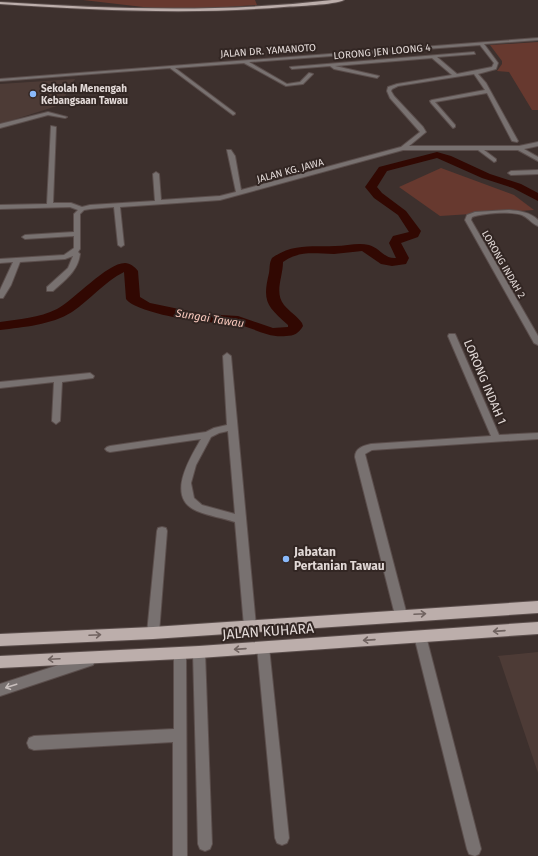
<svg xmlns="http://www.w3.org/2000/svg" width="538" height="856" font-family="'Fira Sans',sans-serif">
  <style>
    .built { fill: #4d3b36 }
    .green { fill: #67392f }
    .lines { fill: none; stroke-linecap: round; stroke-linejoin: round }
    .river { fill: #310802; fill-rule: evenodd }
    .minor-casing { stroke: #5b4e4c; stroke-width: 2 }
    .major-casing { stroke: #5b4e4c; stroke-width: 2 }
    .minor { fill: #787170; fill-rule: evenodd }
    .major { fill: #bcaeab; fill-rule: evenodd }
    .oneway { stroke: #706360 }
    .oneway2 { stroke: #c8bfbd }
    .poi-dot { fill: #8abafc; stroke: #322623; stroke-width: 1.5 }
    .labels { text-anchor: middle; stroke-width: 4; stroke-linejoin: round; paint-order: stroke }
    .far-street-label { font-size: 10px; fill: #e2d9d7; stroke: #322623 }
    .far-poi-label { font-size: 10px; font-weight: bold; fill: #e2d9d7; stroke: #322623; text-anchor: start }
    .far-water-label { font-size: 11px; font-style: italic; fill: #fbcabe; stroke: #322623 }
    .street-label { font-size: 12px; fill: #e2d9d7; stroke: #322623 }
    .poi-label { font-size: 12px; font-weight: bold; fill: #e2d9d7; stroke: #322623; text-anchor: start }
    .near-street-label { font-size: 14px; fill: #e2d9d7; stroke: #322623 }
  </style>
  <rect width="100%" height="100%" fill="#3d302d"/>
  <g class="built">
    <polygon points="75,79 60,105 0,124 0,84"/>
    <polygon points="538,652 538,773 499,657 497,656"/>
  </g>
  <g class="green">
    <polygon points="83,0 255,0 257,5 227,7 223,9 169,10"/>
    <polygon points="538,42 538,110 532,110 509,72 497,71 502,64 502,61 490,45"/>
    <polygon points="441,168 514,195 534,210 440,216 399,187"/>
  </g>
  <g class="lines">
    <path class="river" d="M 437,152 L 451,156 L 490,174 L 521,184 L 538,193 L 538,201 L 513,188 L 482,178 L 437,158 L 387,171 L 377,187 L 382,193 L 406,211 L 421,231 L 418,237 L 401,243 L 409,258 L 406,264 L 392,266 L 381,264 L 362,251 C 353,252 343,253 334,254 C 315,254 300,250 283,262 C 283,277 274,292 284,305 C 290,312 297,316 302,323 L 303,326 C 299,333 294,336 286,336 C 267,338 253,327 235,324 C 225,322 215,323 205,322 C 189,321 134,311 126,299 L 124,272 C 104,282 90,300 72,312 C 51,325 24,327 0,330 L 0,322 C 19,319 39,318 57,309 C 74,300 107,263 125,263 C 130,263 135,267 138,271 L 140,297 L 150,303 L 203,314 L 238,316 L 273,328 L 288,327 L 288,325 C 267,306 262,302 269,273 C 270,268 269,263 272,258 C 293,243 312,247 335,246 C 347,246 358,242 369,245 C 380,248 384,259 396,258 L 389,243 L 393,236 L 409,232 L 398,215 L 374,198 L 365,187 L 379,167 Z"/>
    <defs>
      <g id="minor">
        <path d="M 538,38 L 538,40 L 484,44 L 498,63 L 496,69 L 478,74 L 486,83 L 518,141 L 517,142 L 512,141 L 487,93 L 435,102 L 455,125 L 455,127 L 453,128 L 431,103 L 430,101 L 432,100 L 485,90 L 474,74 L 398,86 L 392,89 L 391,91 L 394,96 L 423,127 L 426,132 L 409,146 L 519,146 L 538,142 L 538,146 L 524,149 L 538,157 L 538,161 L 518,150 L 484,150 L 496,159 L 496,161 L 494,162 L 478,150 L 403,150 L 220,200 L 120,207 L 124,245 L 121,247 L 118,245 L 114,207 L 90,209 L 84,210 L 80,214 L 80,249 L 78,252 L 80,254 C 78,271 65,280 53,291 L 47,291 L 47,287 L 68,268 L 73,256 L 65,259 L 20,262 L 11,285 L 3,298 L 0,298 L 0,290 L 13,262 L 0,263 L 0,259 L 64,255 L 74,248 L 74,236 L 25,239 L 22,237 L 25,235 L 74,232 L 74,214 L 78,210 L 70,207 L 0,209 L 0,205 L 47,204 L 51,126 L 56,127 L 53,203 L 71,203 L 82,207 L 90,205 L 155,201 L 153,174 L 156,172 L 159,174 L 161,200 L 220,196 L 236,192 L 227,150 L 231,150 L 235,156 L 241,190 L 401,147 L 420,132 L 390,98 L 387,91 L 388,87 L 397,84 L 452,75 L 432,58 L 335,66 L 379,76 L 377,78 L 334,69 L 330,66 L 292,69 L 290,67 L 474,52 L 475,54 L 437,57 L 457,74 L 492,67 L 494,63 L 480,45 L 249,62 L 287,84 L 300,82 L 309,73 L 313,74 L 303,84 L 286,86 L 244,63 L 175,68 L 235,113 L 235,114 L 233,115 L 170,68 L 0,81 L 0,79 Z"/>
        <polygon points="48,112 67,117 65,118 48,115 0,128 0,124"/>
        <polygon points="538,170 538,174 511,175 508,173 511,171"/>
        <path d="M 509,210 C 520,211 530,212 538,220 L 538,226 C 532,224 529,218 522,215 C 511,211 484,213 472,217 L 471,220 L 538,336 L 538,345 L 534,343 L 465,220 L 467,215 L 475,212 Z"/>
        <path d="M 449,334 L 455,334 L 456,336 L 499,435 L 538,433 L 538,439 L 372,450 L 365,454 L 407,615 L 405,619 L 401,620 L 397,619 L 395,615 L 355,457 C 355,448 363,446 371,444 L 491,436 L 448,336 Z"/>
        <path d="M 227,353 L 231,356 L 256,626 L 254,630 L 250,631 L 246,630 L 244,626 L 235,522 C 223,518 209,516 197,511 C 165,498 190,458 201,439 L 110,452 L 107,451 L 105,449 L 107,447 L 110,446 L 206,432 L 214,428 L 227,425 L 223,356 ZM 228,431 L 235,514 L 202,505 L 194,498 L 191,483 L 196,465 L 211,437 L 219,433 Z"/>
        <polygon points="90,373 94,376 93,378 62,382 60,421 56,424 52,421 54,382 0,388 0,382"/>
        <polygon points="162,527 166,528 167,531 159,633 157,637 153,638 149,637 147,633 157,531 158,528"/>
        <polygon points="420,631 424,632 426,636 481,849 479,854 475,856 469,854 467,849 414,636 416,632"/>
        <polygon points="263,642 267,643 269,647 289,838 287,843 282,845 277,843 275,838 257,647 259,643"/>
        <polygon points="199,646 203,648 205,652 212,844 210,849 205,851 200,849 198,844 193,652 195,648"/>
        <polygon points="180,647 184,649 186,653 187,856 173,856 173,742 34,750 29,748 27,743 29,738 34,736 174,729 174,653 176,649"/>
        <polygon points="89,655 93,657 95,661 93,665 0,696 0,684"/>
      </g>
      <g id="major">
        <path d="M 332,0 L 344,0 C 334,5 297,6 284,7 C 189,15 95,10 0,4 L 0,2 C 111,9 221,13 332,0 Z"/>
        <polygon points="538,601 538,613 153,639 0,646 0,634 153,627"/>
        <polygon points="538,622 538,634 199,658 0,668 0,656 199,646"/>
      </g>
    </defs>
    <use href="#minor" class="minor-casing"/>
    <use href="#major" class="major-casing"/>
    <use href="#minor" class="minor"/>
    <use href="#major" class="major"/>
  </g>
  <defs><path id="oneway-shaft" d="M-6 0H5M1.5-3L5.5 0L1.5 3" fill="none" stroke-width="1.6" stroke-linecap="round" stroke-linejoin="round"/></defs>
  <g class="oneway">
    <use href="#oneway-shaft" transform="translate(420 614) rotate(-3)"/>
    <use href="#oneway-shaft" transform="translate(499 631) rotate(176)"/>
    <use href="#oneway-shaft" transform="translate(95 635) rotate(-3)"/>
    <use href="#oneway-shaft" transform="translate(369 640) rotate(176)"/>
    <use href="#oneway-shaft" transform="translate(240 649) rotate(176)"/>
    <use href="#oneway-shaft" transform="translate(54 659) rotate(177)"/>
  </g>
  <use class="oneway2" href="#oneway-shaft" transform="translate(11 686) rotate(162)"/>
  <g class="poi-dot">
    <circle cx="33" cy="94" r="4"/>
    <circle cx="286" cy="559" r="4"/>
  </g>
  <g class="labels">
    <g class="far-street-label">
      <text transform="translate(268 50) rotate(-4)" y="4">JALAN DR. YAMANOTO</text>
      <text transform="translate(382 51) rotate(-5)" y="4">LORONG JEN LOONG 4</text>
      <text transform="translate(290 170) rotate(-15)" y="4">JALAN KG. JAWA</text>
      <text transform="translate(504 264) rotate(60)" y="4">LORONG INDAH 2</text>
    </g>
    <g class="far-poi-label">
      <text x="41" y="92">Sekolah Menengah<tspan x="41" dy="12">Kebangsaan Tawau</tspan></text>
    </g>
    <g class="far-water-label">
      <text transform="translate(210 318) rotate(9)" y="4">Sungai Tawau</text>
    </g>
    <g class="street-label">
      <text transform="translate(485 382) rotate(67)" y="4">LORONG INDAH 1</text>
    </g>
    <g class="poi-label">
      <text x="294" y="556">Jabatan<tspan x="294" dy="14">Pertanian Tawau</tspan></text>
    </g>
    <g class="near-street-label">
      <text transform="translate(268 631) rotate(-4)" y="5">JALAN KUHARA</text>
    </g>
  </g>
</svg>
